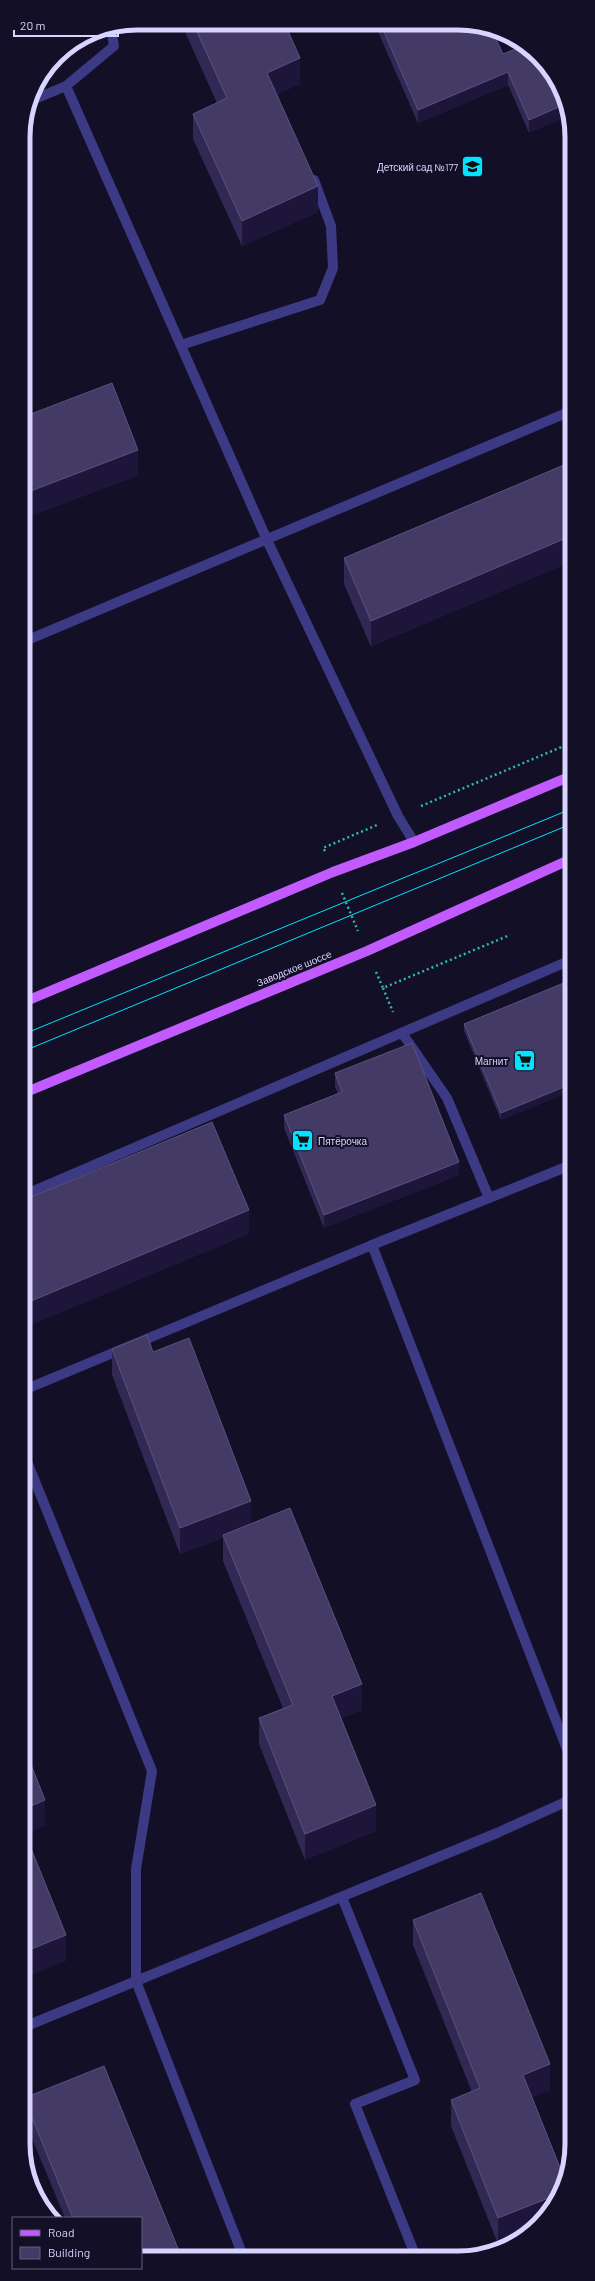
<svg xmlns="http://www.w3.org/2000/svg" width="595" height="2281" font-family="Barlow,sans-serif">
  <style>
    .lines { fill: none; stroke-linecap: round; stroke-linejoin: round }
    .path { stroke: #2fb8b0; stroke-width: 2.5; stroke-dasharray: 2 3; stroke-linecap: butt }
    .lane { stroke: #3d3a85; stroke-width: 10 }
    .primary { stroke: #c25bff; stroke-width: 10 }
    .tram { stroke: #00e5ff; stroke-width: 1 }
    .wall { fill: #312854 }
    .shaded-wall { fill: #1d163a }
    .building { fill: #433a66; stroke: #5a527e }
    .labels { text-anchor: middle; stroke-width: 4; stroke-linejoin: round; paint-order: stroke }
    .poi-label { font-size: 10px; fill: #d9d4ff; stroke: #130f26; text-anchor: end }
    .street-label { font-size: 10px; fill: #d9d4ff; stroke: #130f26 }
    .rim { fill: none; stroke: #d9d4ff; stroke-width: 5 }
  </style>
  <rect width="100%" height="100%" fill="#130f26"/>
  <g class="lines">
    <g class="path">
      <polyline points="421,806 571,743"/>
      <polyline points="325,851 323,848 377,825"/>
      <polyline points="342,893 358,931"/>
      <polyline points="376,972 383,988 510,935"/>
      <polyline points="383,988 393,1012"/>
    </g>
    <g class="lane">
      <polyline points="66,86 114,46 111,28"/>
      <polyline points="30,101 66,86 267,540 398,816 414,842"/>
      <polyline points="181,345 320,300 333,268 331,226 314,180"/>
      <polyline points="23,642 571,411"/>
      <polyline points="402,1033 447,1098 489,1198"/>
      <polyline points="571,1165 372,1245 572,1762"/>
      <polyline points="24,1195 571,960"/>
      <polyline points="24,1390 372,1245"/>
      <polyline points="24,1454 152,1771 136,1869 136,1981 243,2256"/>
      <polyline points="342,1897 415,2080 355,2104 416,2257"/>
      <polyline points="24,2027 497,1833 572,1799"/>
    </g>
    <g class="primary">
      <polyline points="24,1002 333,872 414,842 571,776"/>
      <polyline points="24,1093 367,951 571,859"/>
    </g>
    <g class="tram">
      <polyline points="24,1034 571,809"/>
      <polyline points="24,1051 571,824"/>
    </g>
  </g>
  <g class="wall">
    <polygon points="181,23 285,24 300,84 277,94 318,212 242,246 193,139 193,114 217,103"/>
    <polygon points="375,25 480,25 503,54 539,57 529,133 508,85 418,123"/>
    <polygon points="571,462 371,647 344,584 344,558"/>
    <polygon points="571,980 571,1091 501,1120 464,1031 464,1024"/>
    <polygon points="335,1073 459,1175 324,1228 284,1128 284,1115 338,1094 335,1087"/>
    <polygon points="112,1349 153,1352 251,1524 362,1710 341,1718 376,1831 305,1860 259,1744 259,1718 283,1708 223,1561 223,1538 180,1554 112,1375"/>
    <polygon points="413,1920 550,2090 532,2097 544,2219 527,2233 498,2244 451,2126 451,2100 472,2092 413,1945"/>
    <polygon points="24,2098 141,2218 65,2218 24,2119"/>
  </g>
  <g class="shaded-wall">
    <polygon points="300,58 300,84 267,99 267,73"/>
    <polygon points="508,72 508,85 418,123 418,110"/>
    <polygon points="566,104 569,116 529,133 529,120"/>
    <polygon points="318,186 318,212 242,246 242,221"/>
    <polygon points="138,450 138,476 23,519 23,494"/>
    <polygon points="571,536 571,562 371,647 371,621"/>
    <polygon points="571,1084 571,1091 501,1120 501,1113"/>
    <polygon points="459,1162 459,1175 324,1228 324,1215"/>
    <polygon points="249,1210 249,1234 24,1328 24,1304"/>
    <polygon points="251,1501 251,1527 223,1535 223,1538 180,1554 180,1528"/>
    <polygon points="362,1684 362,1710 332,1722 332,1696"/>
    <polygon points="45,1800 45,1826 24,1835 24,1809"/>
    <polygon points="376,1805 376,1831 305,1860 305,1834"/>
    <polygon points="66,1935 66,1961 24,1978 24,1952"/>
    <polygon points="550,2064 550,2090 523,2101 523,2075"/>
    <polygon points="559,2194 544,2219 527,2233 498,2244 498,2218"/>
  </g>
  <g class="building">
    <polygon points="193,23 285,24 300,58 267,73 318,186 242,221 193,114 227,98"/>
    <polygon points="381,25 480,25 493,32 503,54 520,47 539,57 560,86 566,104 529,120 508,72 418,110"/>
    <polygon points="112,383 138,450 23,494 23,417"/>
    <polygon points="571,462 571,536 371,621 344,558"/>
    <polygon points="571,980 571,1084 501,1113 464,1024"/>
    <polygon points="412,1043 459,1162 324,1215 284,1115 342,1092 335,1073"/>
    <polygon points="212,1122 249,1210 24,1304 24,1200"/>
    <polygon points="147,1335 153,1352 189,1338 251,1501 180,1528 112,1349"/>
    <polygon points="290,1508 362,1684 332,1696 376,1805 305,1834 259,1718 293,1705 223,1535"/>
    <polygon points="24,1747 45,1800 24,1809"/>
    <polygon points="24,1831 66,1935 24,1952"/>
    <polygon points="481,1893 550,2064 523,2075 565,2180 563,2187 559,2194 498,2218 451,2100 480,2088 413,1920"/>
    <polygon points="104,2066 181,2256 141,2256 141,2218 73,2218 24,2098"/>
  </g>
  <defs>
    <symbol id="school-square" viewBox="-11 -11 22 22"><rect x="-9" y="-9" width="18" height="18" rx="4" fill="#00e5ff" stroke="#130f26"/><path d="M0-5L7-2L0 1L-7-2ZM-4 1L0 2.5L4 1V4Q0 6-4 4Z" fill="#111"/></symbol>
    <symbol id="supermarket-square" viewBox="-11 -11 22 22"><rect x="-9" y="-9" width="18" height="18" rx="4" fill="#00e5ff" stroke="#130f26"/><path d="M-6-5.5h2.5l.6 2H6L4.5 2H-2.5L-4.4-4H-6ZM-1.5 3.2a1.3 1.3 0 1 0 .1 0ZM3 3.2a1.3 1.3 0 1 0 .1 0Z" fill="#111"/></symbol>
  </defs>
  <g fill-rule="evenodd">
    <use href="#school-square" x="460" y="154" width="25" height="25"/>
    <use href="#supermarket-square" x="512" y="1048" width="25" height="25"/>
    <use href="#supermarket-square" x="290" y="1128" width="25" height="25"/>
  </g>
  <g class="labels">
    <g class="poi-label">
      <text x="458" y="171">Детский сад №177</text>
      <text x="508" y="1065">Магнит</text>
      <text x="318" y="1145" text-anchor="start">Пятёрочка</text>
    </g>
    <g class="street-label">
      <text transform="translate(294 968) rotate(-22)" y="4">Заводское шоссе</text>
    </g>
  </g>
  <path d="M0 0H595V2281H0ZM137 30H458A107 107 0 0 1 565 137V2144A107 107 0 0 1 458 2251H137A107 107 0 0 1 30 2144V137A107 107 0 0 1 137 30Z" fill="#130f26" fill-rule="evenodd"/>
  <path class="rim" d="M137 30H458A107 107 0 0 1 565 137V2144A107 107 0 0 1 458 2251H137A107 107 0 0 1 30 2144V137A107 107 0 0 1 137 30Z"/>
  <rect x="12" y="2217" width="130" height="52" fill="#130f26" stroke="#625e7d"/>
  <rect x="20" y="2230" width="20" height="6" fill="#c25bff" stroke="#625e7d"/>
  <text x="48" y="2237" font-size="12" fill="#d9d4ff">Road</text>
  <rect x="20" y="2247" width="20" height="12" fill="#433a66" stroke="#625e7d"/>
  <text x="48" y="2257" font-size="12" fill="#d9d4ff">Building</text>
  <path d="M14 30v6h104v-6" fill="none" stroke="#d9d4ff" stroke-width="2"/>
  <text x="20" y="30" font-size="12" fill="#d9d4ff" stroke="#130f26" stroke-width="3" paint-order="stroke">20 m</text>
</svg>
